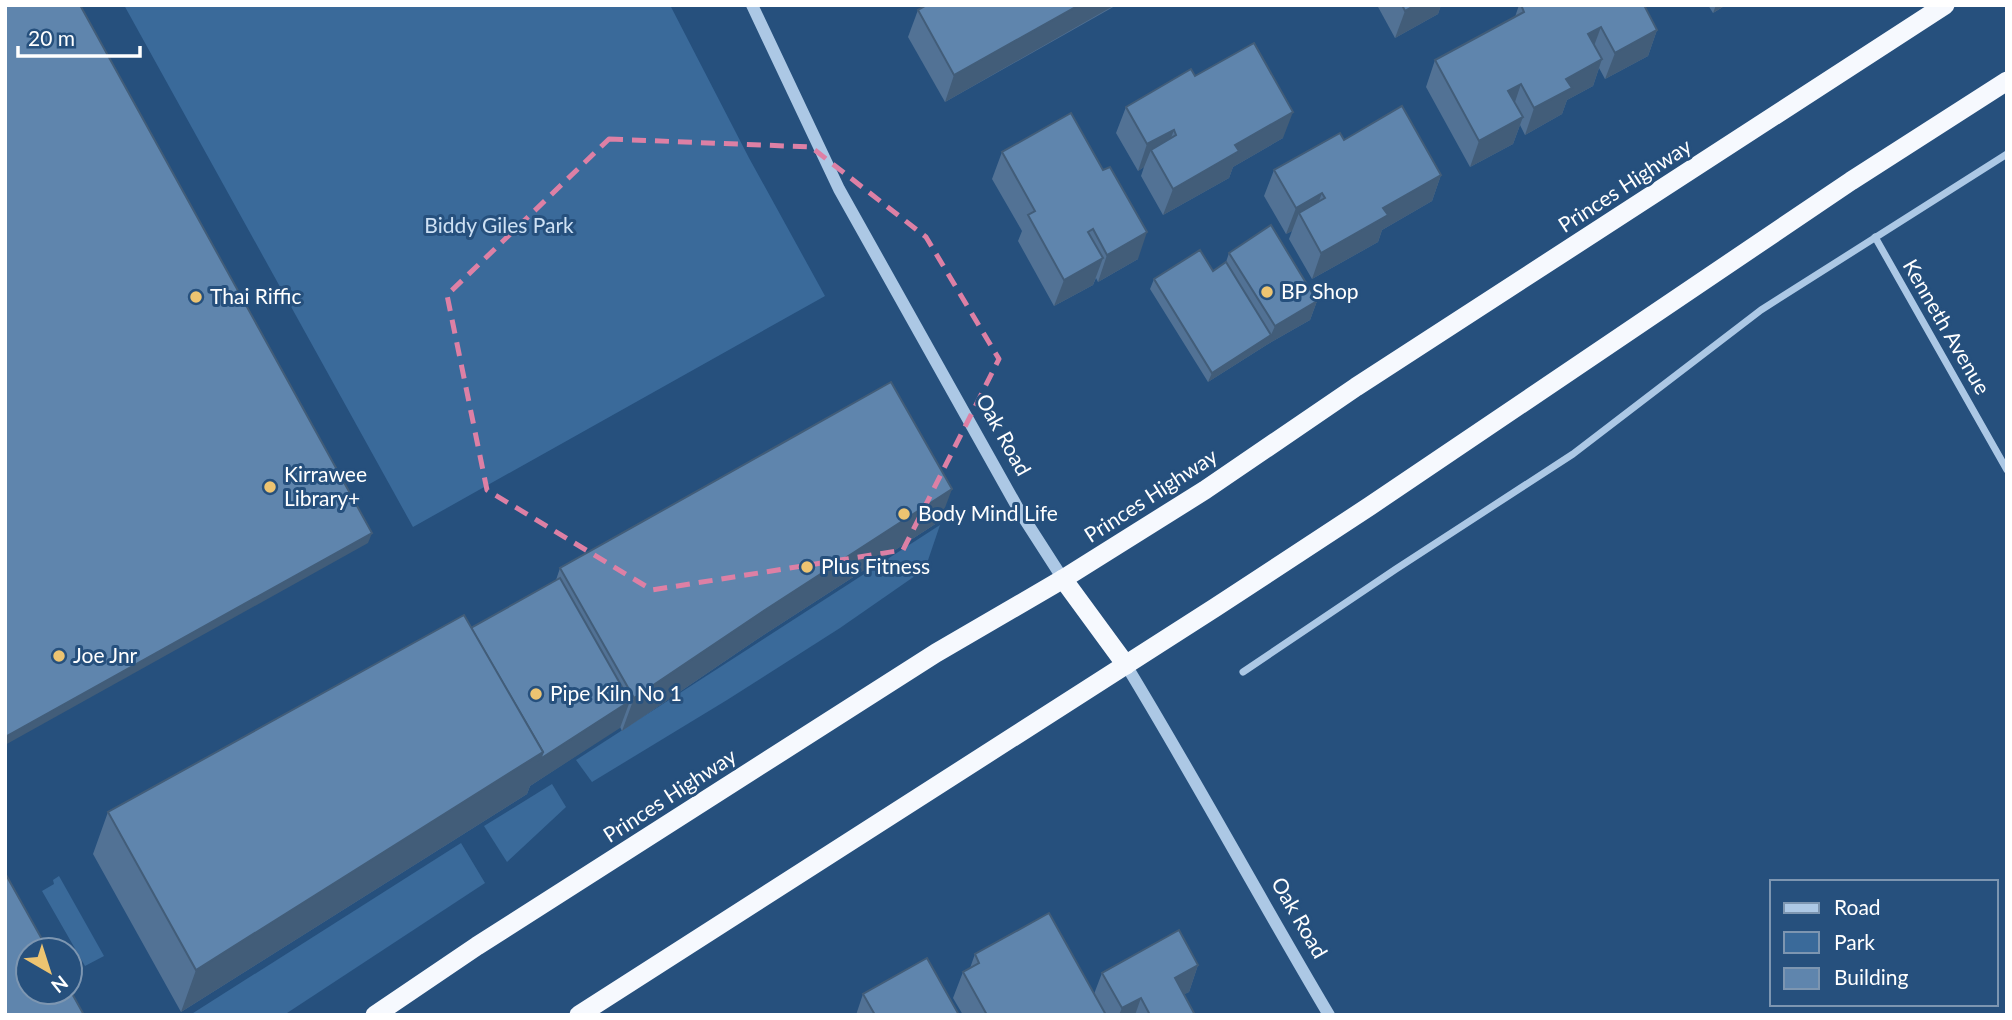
<svg xmlns="http://www.w3.org/2000/svg" width="2012" height="1020" font-family="Lato,sans-serif">
  <style>
    .green { fill: #3a6a9a }
    .lines { fill: none; stroke-linecap: round; stroke-linejoin: round }
    .minor { stroke: #acc8e5; stroke-width: 7 }
    .tertiary { stroke: #acc8e5; stroke-width: 12 }
    .trunk { stroke: #f6f9fe; stroke-width: 19 }
    .wall { fill: #527295 }
    .shaded-wall { fill: #425d79 }
    .building { fill: #5f85ad; stroke: #425d79; stroke-width: 2 }
    .marked { fill: none; stroke: #dd80a5; stroke-width: 5; stroke-dasharray: 14 9; stroke-linejoin: round }
    .poi-dot { fill: #edc471; stroke: #26507d; stroke-width: 2.5 }
    .labels { text-anchor: middle; stroke-width: 6; stroke-linejoin: round; paint-order: stroke }
    .street-label { font-size: 21px; fill: #fff; stroke: #26507d }
    .park-label { font-size: 21px; fill: #cee1f4; stroke: #26507d }
    .poi-label { font-size: 21px; fill: #fff; stroke: #26507d; text-anchor: start }
  </style>
  <rect width="100%" height="100%" fill="#26507d"/>
  <g class="green">
    <polygon points="124,5 670,5 749,158 825,296 413,527"/>
    <polygon points="940,525 925,569 840,628 727,700 592,782 576,760"/>
    <polygon points="552,784 566,807 507,862 484,826"/>
    <polygon points="461,843 485,883 284,1015 190,1015"/>
    <polygon points="59,876 104,956 85,966 42,891 54,884 53,880"/>
  </g>
  <g class="lines">
    <g class="minor">
      <polyline points="1875,237 2007,470"/>
      <polyline points="1243,672 1396,569 1573,454 1761,310 2007,154"/>
    </g>
    <g class="tertiary">
      <polyline points="752,5 839,189 1020,512 1063,579"/>
      <path d="M 1126,665 C 1196,780 1260,899 1329,1015"/>
    </g>
    <g class="trunk">
      <polyline points="1063,579 1126,665"/>
      <polyline points="375,1015 477,946 936,653 1063,579 1205,490 1356,387 1945,5"/>
      <polyline points="579,1015 1216,607 1370,506 1851,181 2007,81"/>
    </g>
  </g>
  <g class="wall">
    <polygon points="1377,5 1441,5 1438,14 1395,38"/>
    <polygon points="1519,5 1644,5 1657,30 1648,56 1605,79 1599,68 1593,86 1567,100 1562,114 1525,135 1520,125 1513,144 1470,167 1426,87 1435,60 1515,17"/>
    <polygon points="1708,5 1726,5 1713,13"/>
    <polygon points="1115,6 945,102 908,37 918,10"/>
    <polygon points="1195,76 1283,138 1233,167 1229,178 1163,215 1141,176 1144,167 1138,171 1116,133 1126,107"/>
    <polygon points="1344,140 1441,175 1432,201 1382,230 1378,242 1312,279 1289,239 1292,231 1286,234 1264,196 1274,170"/>
    <polygon points="1002,152 1138,259 1098,282 1096,278 1093,285 1054,306 1018,241 1022,231 992,179"/>
    <polygon points="1229,253 1317,301 1310,320 1268,344 1208,382 1150,289 1154,279 1213,271 1226,262"/>
    <polygon points="940,521 756,640 622,731 620,727 530,786 527,794 181,1012 93,854 108,812 471,628 556,580 560,568"/>
    <polygon points="975,954 1094,994 1102,973 1198,965 1189,992 1184,994 1195,1015 963,1015 953,998 963,972 970,968"/>
    <polygon points="863,994 959,1015 856,1015"/>
  </g>
  <g class="shaded-wall">
    <polygon points="1079,5 1115,5 945,102 954,75"/>
    <polygon points="1416,5 1441,5 1438,14 1395,38 1405,11"/>
    <polygon points="1716,5 1726,5 1713,13"/>
    <polygon points="1601,27 1591,54 1588,34"/>
    <polygon points="1657,30 1648,56 1605,79 1615,53"/>
    <polygon points="1602,59 1593,86 1567,100 1562,114 1525,135 1534,108 1566,79"/>
    <polygon points="1521,84 1512,111 1508,91"/>
    <polygon points="1293,112 1283,138 1233,167 1229,178 1163,215 1173,189 1235,145"/>
    <polygon points="1523,117 1513,144 1470,167 1479,141"/>
    <polygon points="1174,130 1164,156 1151,150 1144,167 1138,171 1147,144"/>
    <polygon points="1441,175 1432,201 1382,230 1378,242 1312,279 1321,253 1383,208"/>
    <polygon points="1322,193 1312,220 1299,213 1292,231 1286,234 1296,208"/>
    <polygon points="1147,232 1138,259 1098,282 1107,255"/>
    <polygon points="1103,258 1093,285 1054,306 1064,280"/>
    <polygon points="1317,301 1310,320 1268,344 1208,382 1212,373 1271,335 1275,326"/>
    <polygon points="952,489 940,521 756,640 622,731 634,698 768,608"/>
    <polygon points="372,533 368,543 5,745 5,737"/>
    <polygon points="630,701 620,728 530,786 527,794 181,1012 196,970 543,752"/>
    <polygon points="1198,965 1189,992 1166,1004 1175,978"/>
    <polygon points="1141,998 1135,1015 1119,1015 1122,1008"/>
  </g>
  <g class="building">
    <polygon points="5,5 80,5 372,533 5,737"/>
    <polygon points="927,5 1079,5 954,75 918,10"/>
    <polygon points="1402,5 1416,5 1405,11"/>
    <polygon points="1521,5 1644,5 1657,30 1615,53 1601,27 1588,34 1602,59 1566,79 1572,88 1534,108 1521,84 1508,91 1523,117 1479,141 1435,60 1524,12"/>
    <polygon points="1254,43 1293,112 1235,145 1239,151 1173,189 1151,150 1176,135 1174,130 1147,144 1126,107 1191,69 1195,76"/>
    <polygon points="1402,106 1441,175 1383,208 1388,215 1321,253 1299,213 1325,198 1322,193 1296,208 1274,170 1340,133 1344,140"/>
    <polygon points="1071,113 1103,170 1110,167 1147,232 1107,255 1093,229 1088,232 1103,258 1064,280 1028,215 1035,211 1002,152"/>
    <polygon points="1271,225 1317,301 1275,326 1229,253"/>
    <polygon points="1200,250 1213,271 1226,262 1271,335 1212,373 1154,279"/>
    <polygon points="891,382 952,489 768,608 634,698 560,568"/>
    <polygon points="560,578 630,701 540,759 543,752 471,628"/>
    <polygon points="464,615 543,752 196,970 108,812"/>
    <polygon points="5,873 48,950 28,950 28,992 70,992 70,990 84,1015 5,1015"/>
    <polygon points="1049,913 1106,1015 987,1015 963,972 979,963 975,954"/>
    <polygon points="1179,930 1198,965 1175,978 1195,1015 1150,1015 1141,998 1122,1008 1102,973"/>
    <polygon points="927,958 959,1015 875,1015 863,994"/>
  </g>
  <path class="marked" d="M 609,139 L 811,147 L 926,237 L 999,359 L 903,550 L 652,590 L 487,490 L 447,295 Z"/>
  <g class="poi-dot">
    <circle cx="1267" cy="292" r="7"/>
    <circle cx="196" cy="297" r="7"/>
    <circle cx="270" cy="487" r="7"/>
    <circle cx="904" cy="514" r="7"/>
    <circle cx="807" cy="567" r="7"/>
    <circle cx="59" cy="656" r="7"/>
    <circle cx="536" cy="694" r="7"/>
  </g>
  <g class="labels">
    <g class="street-label">
      <text transform="translate(1625 186) rotate(-33)" y="7">Princes Highway</text>
      <text transform="translate(1946 327) rotate(60)" y="7">Kenneth Avenue</text>
      <text transform="translate(1003 435) rotate(61)" y="7">Oak Road</text>
      <text transform="translate(1151 496) rotate(-33)" y="7">Princes Highway</text>
      <text transform="translate(670 796) rotate(-33)" y="7">Princes Highway</text>
      <text transform="translate(1299 918) rotate(60)" y="7">Oak Road</text>
    </g>
    <g class="park-label">
      <text x="499" y="233">Biddy Giles Park</text>
    </g>
    <g class="poi-label">
      <text x="1281" y="299">BP Shop</text>
      <text x="210" y="304">Thai Riffic</text>
      <text x="284" y="482">Kirrawee<tspan x="284" dy="24">Library+</tspan></text>
      <text x="918" y="521">Body Mind Life</text>
      <text x="821" y="574">Plus Fitness</text>
      <text x="73" y="663">Joe Jnr</text>
      <text x="550" y="701">Pipe Kiln No 1</text>
    </g>
  </g>
  <rect width="2012" height="1020" fill="none" stroke="#ffffff" stroke-width="14"/>
  <rect x="1770" y="880" width="228" height="126" fill="#26507d" stroke="#7d96b1" stroke-width="2"/>
  <rect x="1784" y="903" width="35" height="10" fill="#acc8e5" stroke="#7d96b1" stroke-width="2"/>
  <text x="1834" y="915" font-size="21" fill="#ffffff">Road</text>
  <rect x="1784" y="932" width="35" height="21" fill="#3a6a9a" stroke="#7d96b1" stroke-width="2"/>
  <text x="1834" y="950" font-size="21" fill="#ffffff">Park</text>
  <rect x="1784" y="968" width="35" height="21" fill="#5f85ad" stroke="#7d96b1" stroke-width="2"/>
  <text x="1834" y="985" font-size="21" fill="#ffffff">Building</text>
  <g transform="translate(49 971) rotate(141)"><circle r="33" fill="#26507d" stroke="#7d96b1" stroke-width="2"/>
  <path d="M0-5L12 26L0 18L-12 26Z" fill="#edc471"/>
  <text y="-10" font-size="19" font-weight="bold" text-anchor="middle" fill="#ffffff">N</text>
  </g>
  <path d="M18 46v10h122v-10" fill="none" stroke="#ffffff" stroke-width="3.5"/>
  <text x="28" y="46" font-size="21" fill="#ffffff" stroke="#26507d" stroke-width="5" paint-order="stroke">20 m</text>
</svg>
